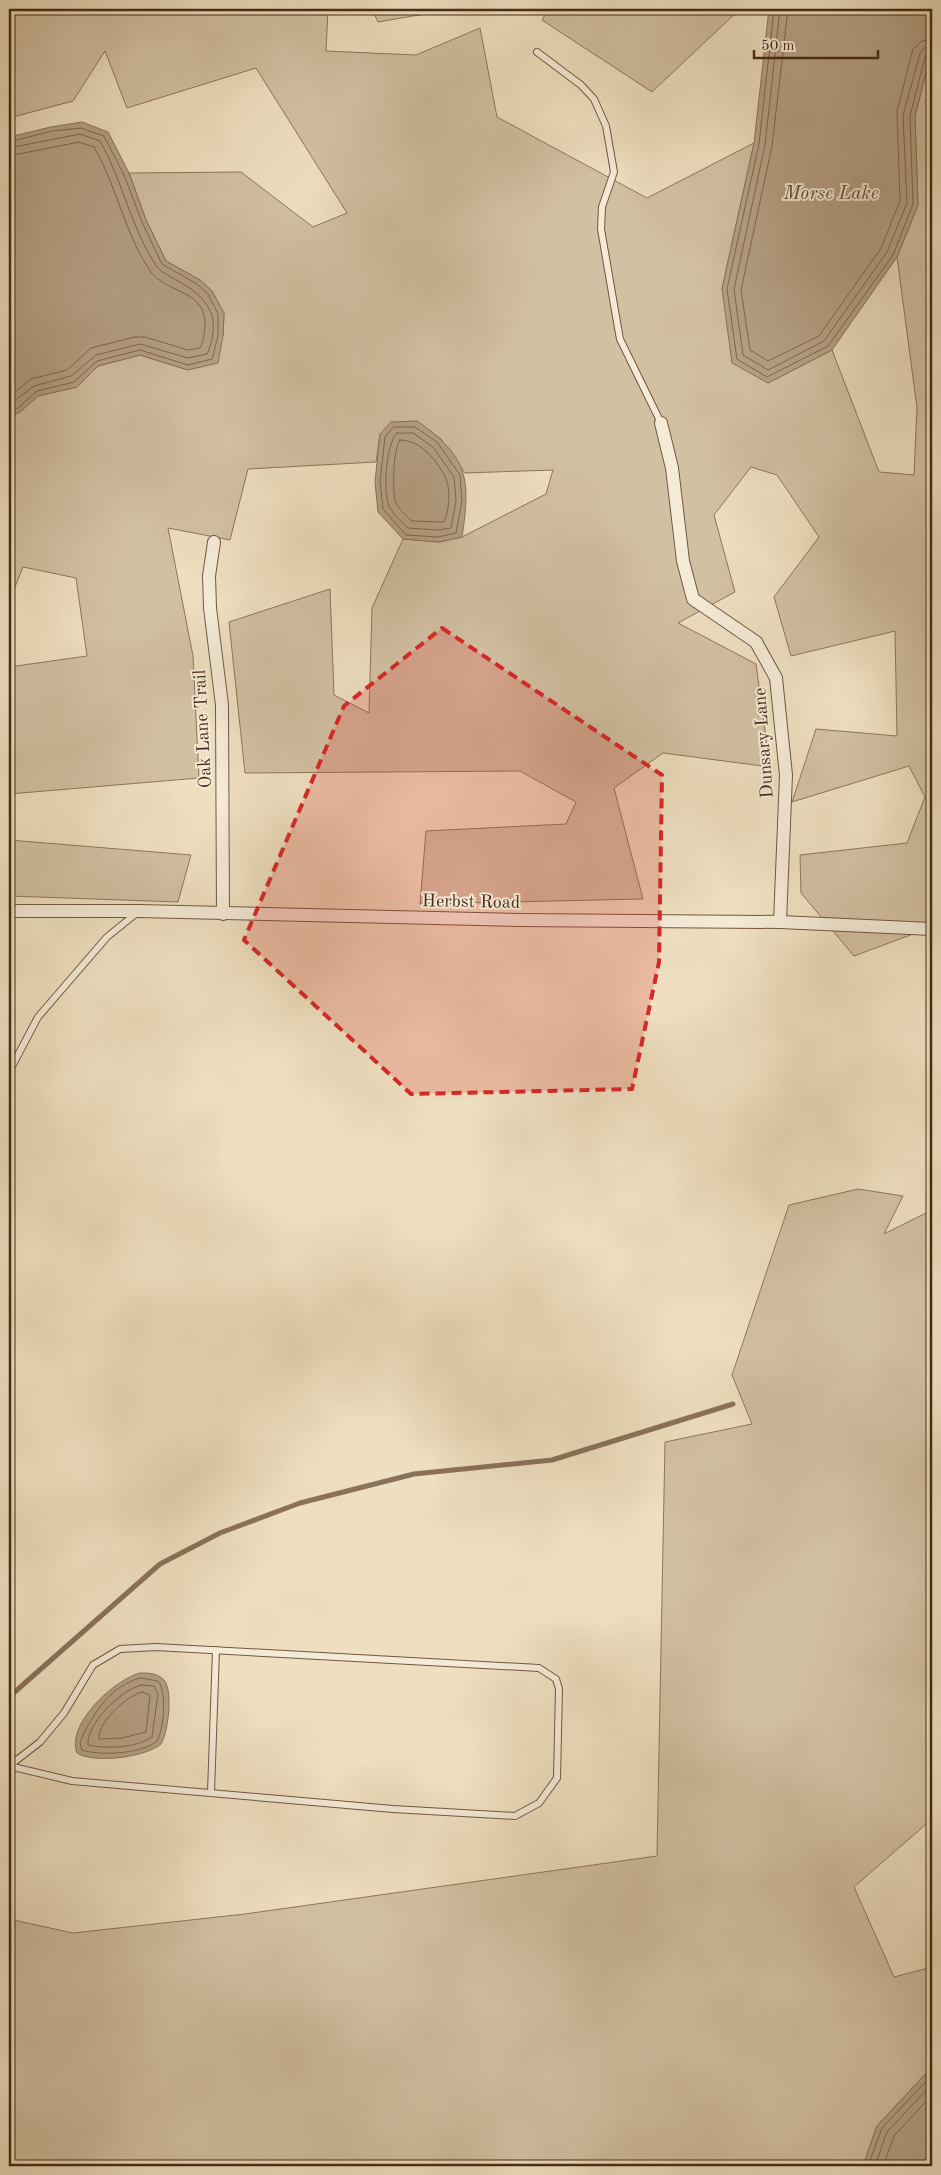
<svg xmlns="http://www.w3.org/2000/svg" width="941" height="2175" font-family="'Old Standard TT',serif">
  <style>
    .green { fill: #d2c0a3; stroke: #8e755c }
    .water { fill: #b6a186; stroke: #8a7159 }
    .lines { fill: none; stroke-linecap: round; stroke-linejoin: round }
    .shore { stroke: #80664e; stroke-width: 1 }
    .stream { stroke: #8a7159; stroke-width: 5 }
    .service-casing { stroke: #725740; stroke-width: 8 }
    .minor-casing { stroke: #725740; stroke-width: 14 }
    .service { stroke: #f4ead6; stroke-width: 6 }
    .minor { stroke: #f4ead6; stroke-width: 12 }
    .marked { fill: #d62828; fill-opacity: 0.2; stroke: #d62828; stroke-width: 4; stroke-dasharray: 10 6; stroke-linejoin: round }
    .labels { text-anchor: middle; stroke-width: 4; stroke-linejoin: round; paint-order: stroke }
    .street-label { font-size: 18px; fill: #492a16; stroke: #f4ead6 }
    .water-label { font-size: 19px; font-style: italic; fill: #644832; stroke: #f4ead6 }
  </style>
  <rect width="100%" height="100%" fill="#eedfc0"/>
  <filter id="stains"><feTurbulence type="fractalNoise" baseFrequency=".004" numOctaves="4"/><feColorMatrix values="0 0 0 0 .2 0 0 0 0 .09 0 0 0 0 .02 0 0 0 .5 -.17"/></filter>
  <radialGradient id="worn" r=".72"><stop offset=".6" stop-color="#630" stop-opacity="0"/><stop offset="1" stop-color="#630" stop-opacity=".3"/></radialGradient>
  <g class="green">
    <polygon points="9,9 328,9 326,51 416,55 480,28 497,117 647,198 754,143 722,289 768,383 832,350 879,472 914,475 917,408 897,257 918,205 915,116 932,49 932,927 854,956 801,893 800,855 907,843 925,797 909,766 792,802 816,729 897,736 895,631 791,656 774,597 819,537 777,475 751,467 714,515 735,592 678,623 756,664 770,767 663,753 614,788 643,899 420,904 426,831 566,824 576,802 520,771 245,773 229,622 330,589 334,695 369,713 372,608 403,539 439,542 462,537 546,494 553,470 465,473 441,439 417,421 380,434 376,462 248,469 230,540 168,528 193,656 199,778 9,794 9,667 87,656 76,578 23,567 9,602 9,417 20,412 38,396 77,387 98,366 140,355 188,370 223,336 224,313 212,291 200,280 166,261 146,220 129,173 241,172 313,227 347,213 256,68 127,108 105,51 73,101 9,118"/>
    <polygon points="372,9 454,9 378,22"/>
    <polygon points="548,9 740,9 652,92 542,20"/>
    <polygon points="9,840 191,855 178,902 9,896"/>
    <polygon points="858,1189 903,1196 884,1234 932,1210 932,1819 854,1887 894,1977 932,1967 932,2067 877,2126 863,2166 9,2166 9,1919 73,1933 245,1914 657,1856 665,1442 752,1424 732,1375 789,1205"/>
  </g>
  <g class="water">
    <polygon points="769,9 932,9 932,49 915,116 918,205 897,257 832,350 768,383 732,363 722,289 754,143"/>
    <polygon points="82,122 108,132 129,173 146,220 166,261 200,280 212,291 224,313 223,336 218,363 188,370 140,355 98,366 77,387 38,396 20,412 9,417 9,137 51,127"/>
    <path d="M 417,421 C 468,457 471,478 462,537 L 439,542 L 403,539 L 378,512 L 375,482 L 380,434 L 391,422 Z"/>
    <path d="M 140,1673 C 148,1673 156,1673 163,1679 C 174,1689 168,1732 161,1744 C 146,1757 95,1764 77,1753 C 66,1724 114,1680 140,1673 Z"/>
    <polygon points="932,2067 932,2166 863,2166 877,2126"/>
  </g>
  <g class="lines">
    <g class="shore">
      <polyline points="774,9 759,144 727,289 737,359 767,377 828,346 893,255 913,204 910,116 925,57 932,53"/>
      <polyline points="780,9 765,145 734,289 743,355 768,370 824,341 887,252 907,203 903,115 920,54 924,48 932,46"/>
      <polyline points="788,9 772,146 741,290 750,350 768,361 819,336 881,248 900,201 897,111 913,49 922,41 932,39"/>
      <polyline points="9,142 52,131 81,128 104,136 124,175 142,222 162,264 197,284 208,294 218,314 218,336 212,359 188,365 140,350 97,361 74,382 37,391 18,408 9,411"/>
      <path d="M 9,148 L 80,134 L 100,141 C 123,181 131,229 157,267 C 160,271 165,273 169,276 C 187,286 202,293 211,313 C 216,323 212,345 207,354 L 188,358 L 140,344 L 96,355 L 71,376 L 34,386 L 9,405"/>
      <path d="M 9,156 L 79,142 L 94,147 C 117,186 126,238 151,272 C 167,294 206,289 205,326 C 204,333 204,341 200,348 L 188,350 L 145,337 L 135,337 L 91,348 L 67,370 L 31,379 L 9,397"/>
      <polygon points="394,427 415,427 437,442 460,475 462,501 456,533 438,537 406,535 383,509 380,482 385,437"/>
      <path d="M 397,433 L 413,433 L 433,447 L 454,477 L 456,501 L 451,528 L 438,530 L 408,528 C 402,523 394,515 390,508 C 382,494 386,443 397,433 Z"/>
      <path d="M 400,440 C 421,440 438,461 446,479 C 451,490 449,511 444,522 L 412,521 C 407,517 399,509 396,503 C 392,492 393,449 400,440 Z"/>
      <path d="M 140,1678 L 158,1681 C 167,1691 164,1729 157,1741 C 142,1754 100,1756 82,1750 L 80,1743 L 82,1737 C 95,1711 111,1686 140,1678 Z"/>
      <path d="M 141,1685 L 154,1686 L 158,1694 L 152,1737 C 136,1748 106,1749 88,1745 C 86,1724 121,1690 141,1685 Z"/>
      <path d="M 142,1692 L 150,1695 L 146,1732 L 122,1738 L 99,1739 C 98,1722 126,1696 142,1692 Z"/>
      <polyline points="868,2166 882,2128 932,2075"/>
      <polyline points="875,2166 887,2132 932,2084"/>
      <polyline points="883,2166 894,2136 932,2095"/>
    </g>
    <polyline class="stream" points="9,1697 160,1564 220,1533 300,1503 414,1474 552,1460 733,1404"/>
    <defs>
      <g id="service">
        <polyline points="537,52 581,85 594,99 606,126 614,172 602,207 601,229 618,328 620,339 661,423"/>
        <polyline points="9,1072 38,1017 107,937 138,912"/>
        <polyline points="9,1766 72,1781 393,1809 515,1816 539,1803 557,1778 559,1689 556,1679 539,1668 156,1647 120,1649 93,1665 64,1713 40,1742 9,1766"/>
        <polyline points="211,1792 216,1650"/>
      </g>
      <g id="minor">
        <polyline points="661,423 672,468 683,561 693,599 756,642 776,678 786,775 780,922"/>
        <polyline points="214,542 209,576 210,608 222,705 223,914"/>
        <polyline points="9,911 139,911 519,920 780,922 932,929"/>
      </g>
    </defs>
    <use href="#service" class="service-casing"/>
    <use href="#minor" class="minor-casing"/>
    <use href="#service" class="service"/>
    <use href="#minor" class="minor"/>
  </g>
  <path class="marked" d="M 442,628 L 662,775 L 659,962 L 632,1089 L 411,1094 L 244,940 L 344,706 Z"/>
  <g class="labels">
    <g class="street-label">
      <text transform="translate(202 729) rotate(-93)" y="6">Oak Lane Trail</text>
      <text transform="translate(763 743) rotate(-94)" y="6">Dunsary Lane</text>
      <text transform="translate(471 901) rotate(1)" y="6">Herbst Road</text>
    </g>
    <g class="water-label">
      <text x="831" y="199">Morse Lake</text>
    </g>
  </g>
  <rect width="941" height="2175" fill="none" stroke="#eedfc0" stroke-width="30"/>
  <rect x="10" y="10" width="921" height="2155" fill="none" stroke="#492a16" stroke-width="2.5"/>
  <rect x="15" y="15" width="911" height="2145" fill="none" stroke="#492a16"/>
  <path d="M754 50v8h124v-8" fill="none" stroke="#492a16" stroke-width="2.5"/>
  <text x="761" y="50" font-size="15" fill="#492a16" stroke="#f4ead6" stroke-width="4" paint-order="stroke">50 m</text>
  <rect width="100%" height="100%" filter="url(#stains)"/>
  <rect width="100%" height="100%" fill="url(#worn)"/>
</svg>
